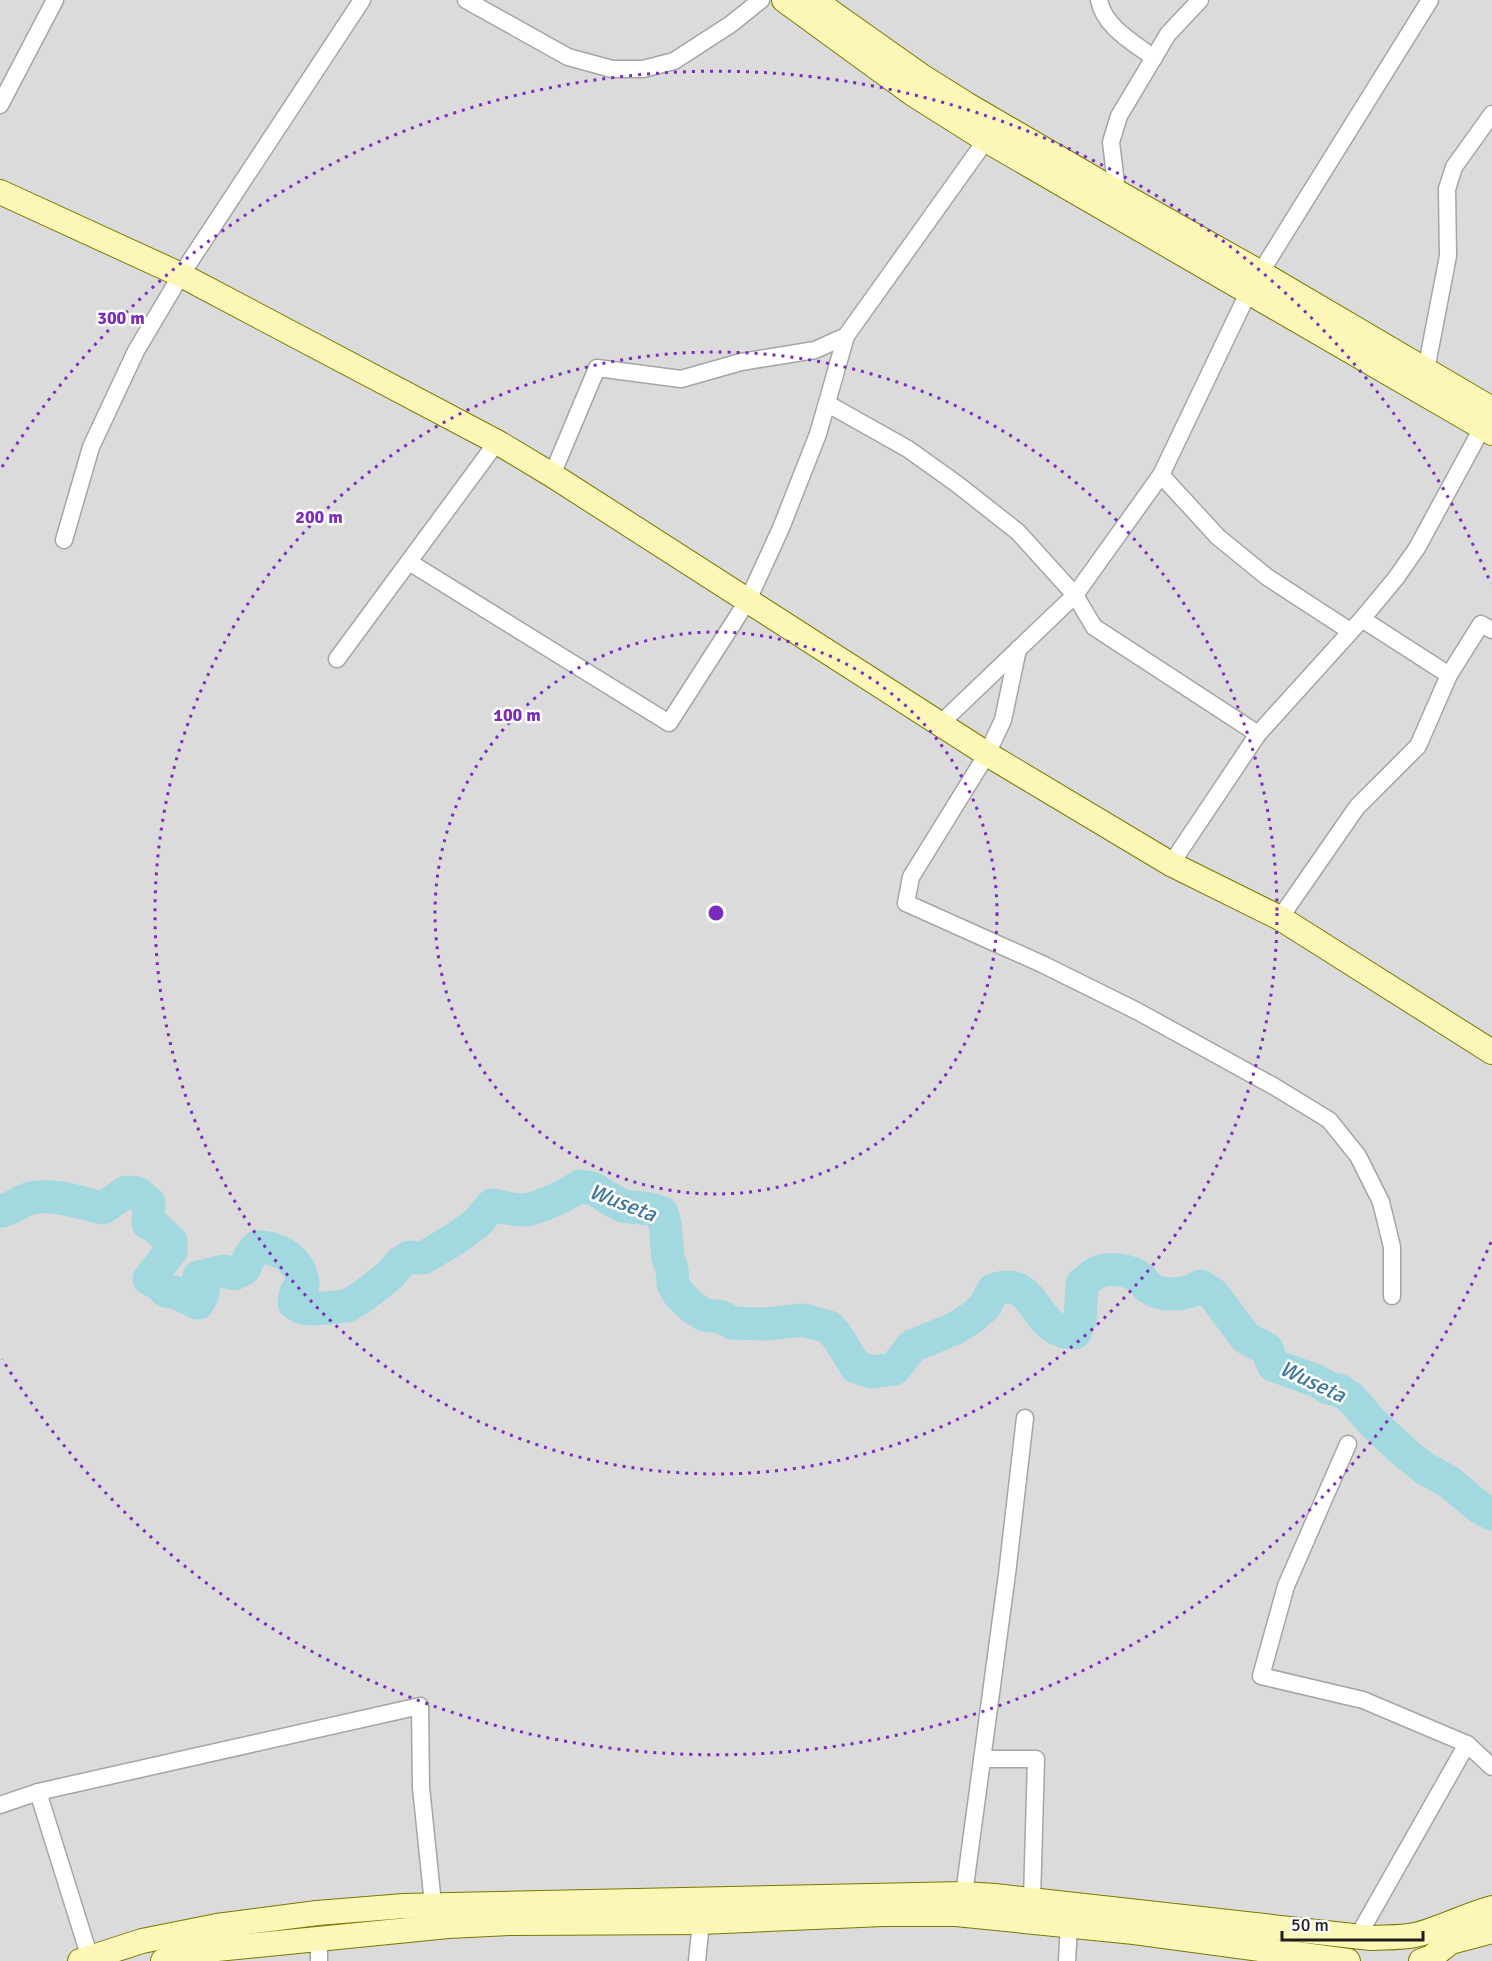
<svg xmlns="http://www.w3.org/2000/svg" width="1492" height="1961" font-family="Signika,sans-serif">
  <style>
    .residential { fill: #dcdbdb }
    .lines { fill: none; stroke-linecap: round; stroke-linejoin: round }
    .river { stroke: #a2d8df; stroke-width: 33 }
    .street-casing { stroke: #a5a5a5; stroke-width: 19 }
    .secondary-casing { stroke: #797801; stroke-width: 26 }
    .street { stroke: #fff; stroke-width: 16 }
    .secondary { stroke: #fcf7b6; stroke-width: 24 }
    .ring { fill: none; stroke: #7b2cbf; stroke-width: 3; stroke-dasharray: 3 6 }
    .labels { text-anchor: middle; stroke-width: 5; stroke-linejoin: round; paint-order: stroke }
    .water-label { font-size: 22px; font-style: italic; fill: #3f7799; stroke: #fff }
    .centre { fill: #7b2cbf; stroke: #fff; stroke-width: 3 }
    .ring-label { font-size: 18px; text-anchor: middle; font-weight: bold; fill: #7b2cbf; stroke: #fff; stroke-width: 5; stroke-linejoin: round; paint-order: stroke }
  </style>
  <rect width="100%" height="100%" fill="#efeae4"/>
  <rect class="residential" x="0" y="0" width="1492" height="1961"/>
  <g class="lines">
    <path class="river" d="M 0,1211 C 11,1210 20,1201 31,1198 C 53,1193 81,1203 103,1208 L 126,1192 L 137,1193 L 149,1203 L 148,1223 L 157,1228 L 171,1242 L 171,1251 L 149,1279 L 158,1283 L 166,1291 L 177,1293 L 198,1303 L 203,1293 L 197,1285 L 199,1277 L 224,1271 L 234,1274 L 244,1269 L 250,1256 L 257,1247 C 280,1247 302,1261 303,1285 L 296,1292 L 294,1303 L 302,1308 L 316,1309 L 347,1306 L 362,1297 L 390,1275 L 400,1263 L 410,1257 L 423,1258 L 455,1239 L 477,1223 L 492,1205 C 502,1207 516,1211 526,1210 C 542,1207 567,1195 580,1186 L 592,1188 L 622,1206 L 650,1209 L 662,1213 L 665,1224 L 668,1258 L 672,1269 L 673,1284 L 678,1293 L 693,1308 L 705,1315 L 722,1317 L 732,1323 L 766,1324 L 803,1320 L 829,1327 L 837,1336 L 856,1367 L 872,1372 L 894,1369 L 912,1346 L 956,1328 L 973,1317 L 985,1306 L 993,1290 C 1039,1273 1030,1333 1075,1333 L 1080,1320 L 1082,1284 C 1086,1281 1089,1278 1093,1275 C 1106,1266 1130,1269 1142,1279 C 1144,1281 1145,1285 1148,1287 C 1162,1298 1187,1295 1201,1286 L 1213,1294 L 1246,1338 L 1267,1349 L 1273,1365 L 1317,1381 L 1328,1388 L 1339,1390 L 1351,1398 L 1372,1422 L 1403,1451 L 1424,1468 L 1449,1482 L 1480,1508 L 1492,1514"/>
    <defs>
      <g id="street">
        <polyline points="466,0 568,57 612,69 643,69 674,61 731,24 761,0"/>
        <path d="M 1099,0 C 1104,27 1134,43 1154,58"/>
        <polyline points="0,105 55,0"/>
        <polyline points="1117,192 1111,142 1119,116 1168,34 1200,0"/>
        <polyline points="1426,370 1448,256 1447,189 1454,167 1492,114"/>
        <polyline points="828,404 908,449 957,484 1018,532 1075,595 1094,627 1258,734"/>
        <polyline points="552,475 597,368 681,379 741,362 815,350 846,336 986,140"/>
        <polyline points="1161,475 1218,537 1267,577 1350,631"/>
        <polyline points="64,540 91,447 136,351 181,275 362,0"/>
        <polyline points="409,562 669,723 748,600 781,528 818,434 846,336"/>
        <polyline points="1362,619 1449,675"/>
        <polyline points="1018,649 1003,720 987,754 911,877 906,903 1042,964 1137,1011 1275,1087 1329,1120 1358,1156 1381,1202 1392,1247 1392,1296"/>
        <polyline points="337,659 497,442"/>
        <polyline points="940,724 1075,595 1161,475 1249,291 1430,0"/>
        <polyline points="1171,864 1258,734 1362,619 1396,578 1417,548 1487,419"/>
        <polyline points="1280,918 1357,807 1418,746 1449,675 1481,624 1492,630"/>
        <polyline points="1348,1444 1286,1586 1261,1676 1363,1700 1467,1744 1492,1767"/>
        <polyline points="982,1759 1036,1759 1032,1900"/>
        <polyline points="38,1792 90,1958"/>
        <polyline points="0,1805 38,1792 420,1706 421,1787 433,1904"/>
        <polyline points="964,1894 1007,1574 1025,1418"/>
        <polyline points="1362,1929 1467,1744"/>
        <polyline points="319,1939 319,1961"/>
        <polyline points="697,1961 701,1922"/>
        <polyline points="1067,1961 1069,1925"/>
      </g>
      <g id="secondary">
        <polyline points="784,0 913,94 986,140 1492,433"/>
        <polyline points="814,0 923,77 966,104 1117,192 1261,273 1492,409"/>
        <polyline points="0,192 181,275 497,442 552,475 987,754 1171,864 1280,918 1492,1052"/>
        <path d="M 80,1961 L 142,1941 L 217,1926 L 317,1913 L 404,1906 L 964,1894 L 995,1896 L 1371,1938 C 1385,1937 1401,1938 1415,1935 C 1441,1929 1465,1915 1492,1908"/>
        <polyline points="163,1961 217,1949 448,1926 510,1923 701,1922 883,1914 956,1914 1134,1932 1348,1961"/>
        <polyline points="1421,1961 1430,1958 1451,1942 1492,1931"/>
      </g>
    </defs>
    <use href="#street" class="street-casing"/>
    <use href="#secondary" class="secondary-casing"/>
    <use href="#street" class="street"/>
    <use href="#secondary" class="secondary"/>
  </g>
  <g class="ring">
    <circle cx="716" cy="913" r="281"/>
    <circle cx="716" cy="913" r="561"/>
    <path d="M1491 1242A842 842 0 0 1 2 1359M2 467A842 842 0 0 1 1491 584"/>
  </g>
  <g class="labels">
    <g class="water-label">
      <text transform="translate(623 1202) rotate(21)" y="8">Wuseta</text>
      <text transform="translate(1313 1381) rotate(25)" y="8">Wuseta</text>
    </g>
  </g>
  <circle cx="716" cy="913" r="9" class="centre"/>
  <g class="ring-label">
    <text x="121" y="324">300 m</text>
    <text x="319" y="523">200 m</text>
    <text x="517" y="721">100 m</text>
  </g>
  <path d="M1282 1931v9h141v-9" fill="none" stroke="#1e1e1e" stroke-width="3"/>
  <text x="1291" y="1931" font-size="18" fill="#1e1e1e" stroke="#ffffff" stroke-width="4.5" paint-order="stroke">50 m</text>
</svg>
